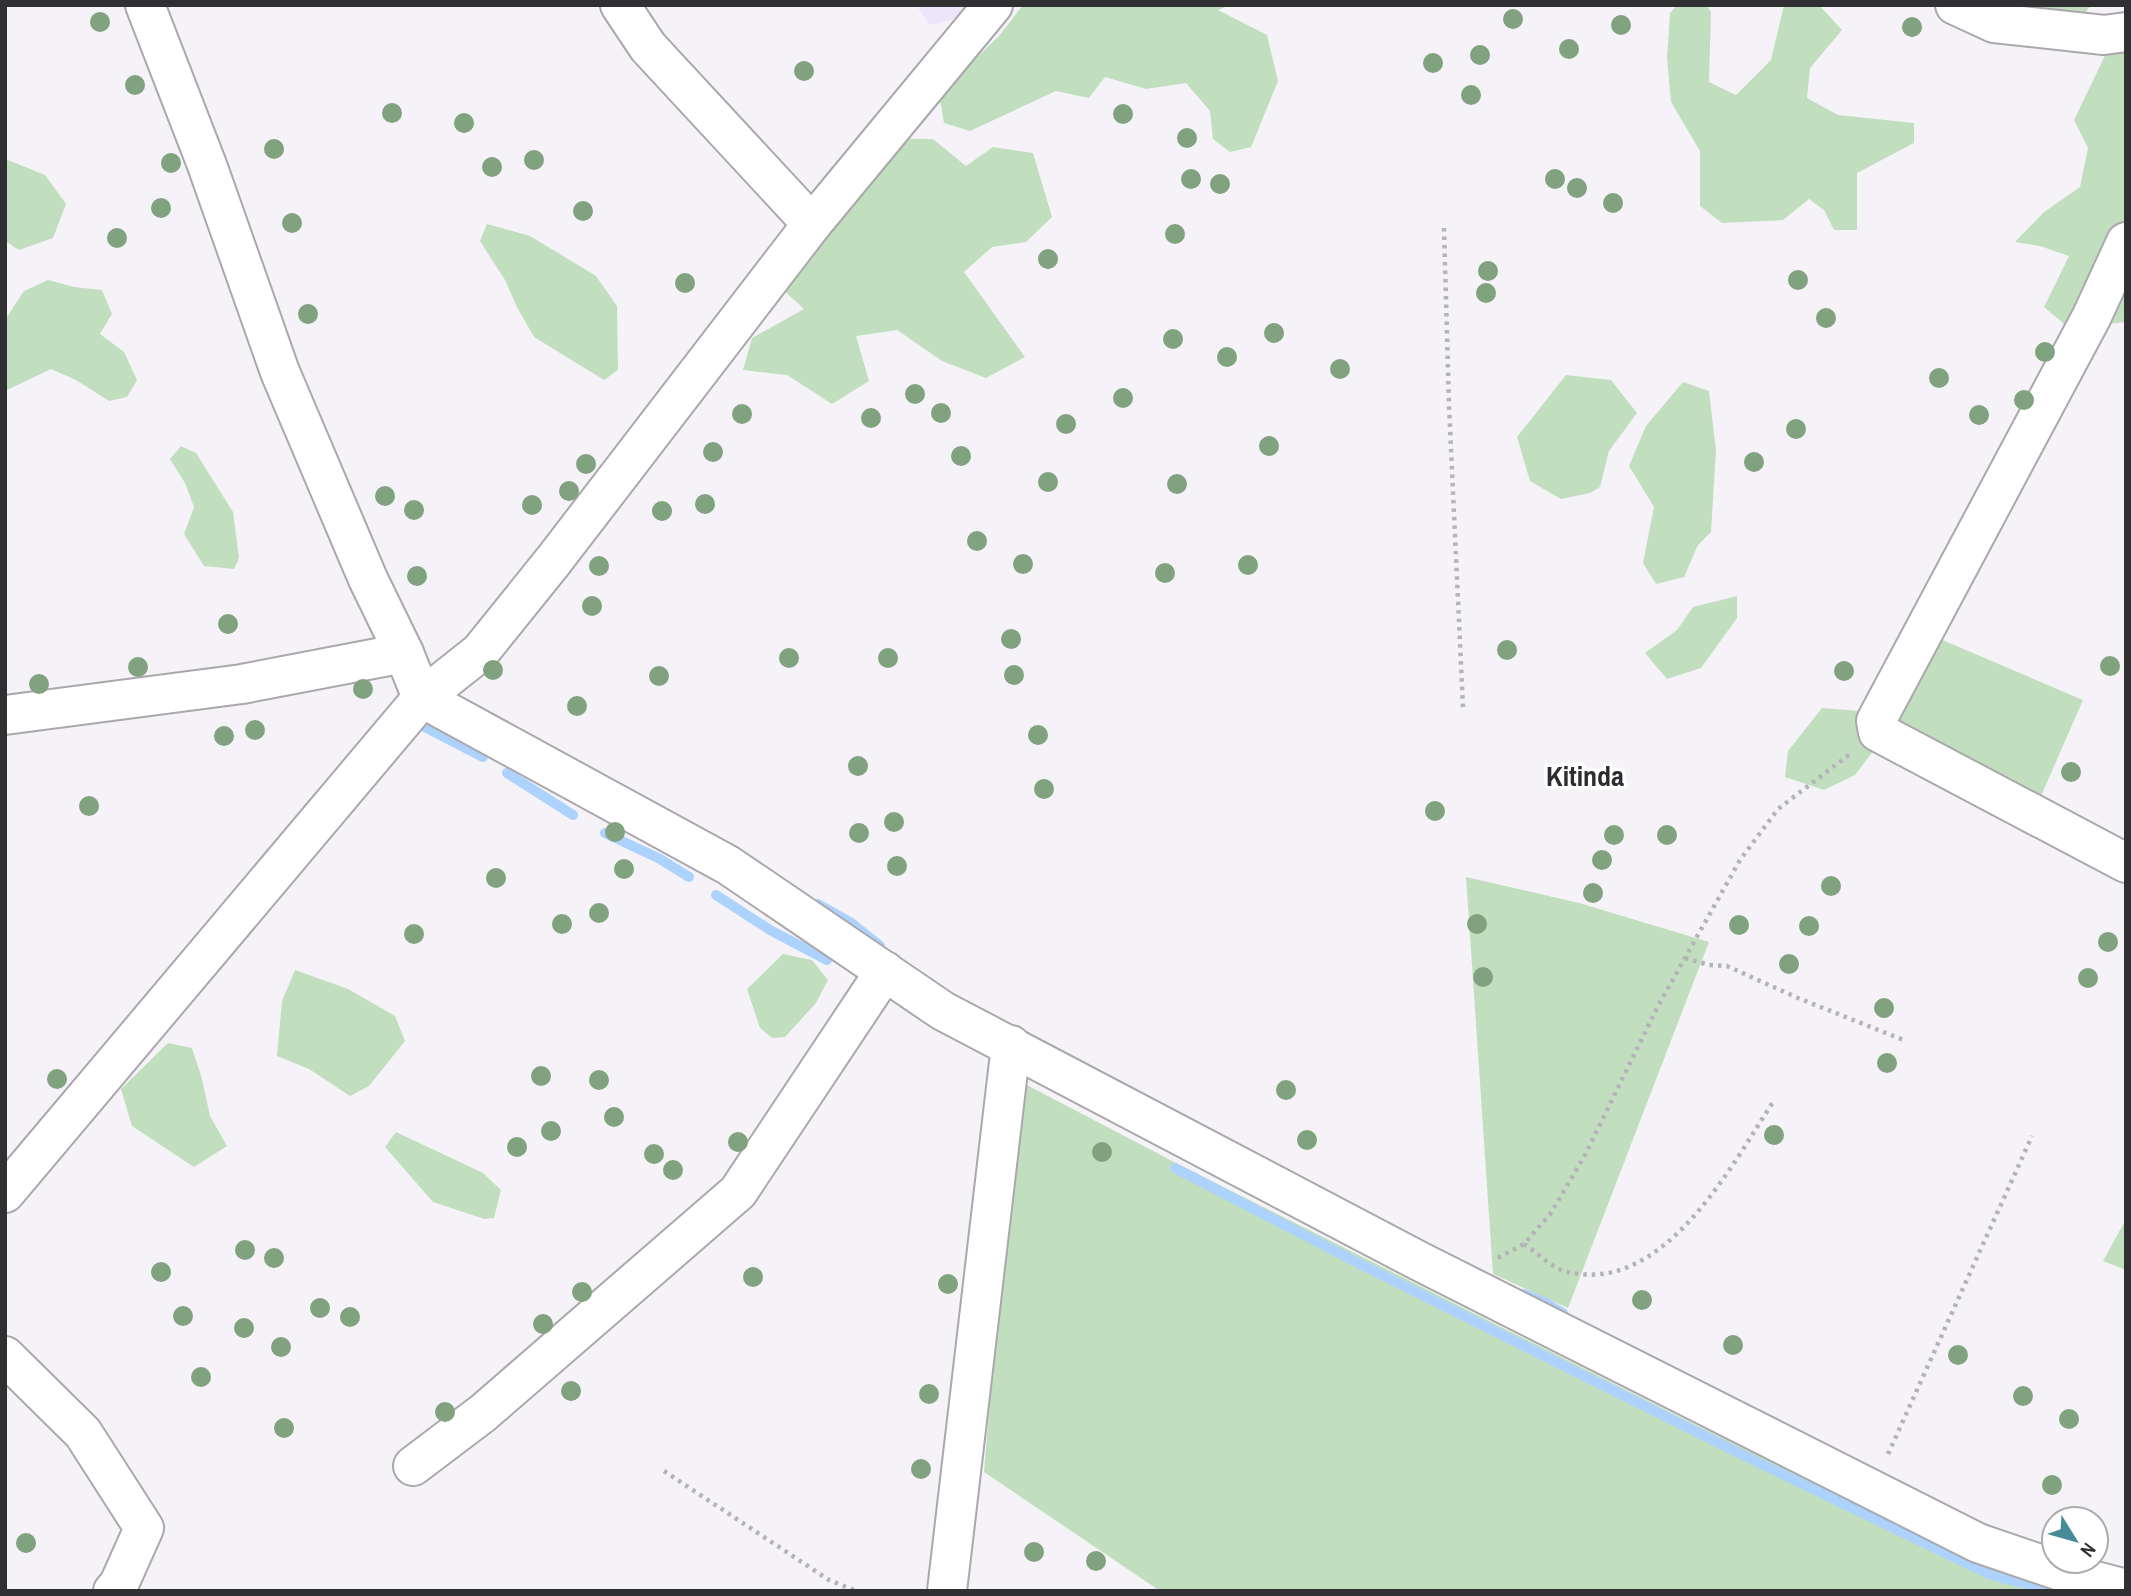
<svg xmlns="http://www.w3.org/2000/svg" width="2131" height="1596" font-family="'Archivo Narrow',sans-serif">
  <style>
    .industrial { fill: #ede6fb }
    .green { fill: #c1dfbe }
    .lines { fill: none; stroke-linecap: round; stroke-linejoin: round }
    .stream { stroke: #add3fd; stroke-width: 10 }
    .minor-casing { stroke: #aaa8ac; stroke-width: 42 }
    .path { stroke: #b4b3b7; stroke-width: 4.5; stroke-dasharray: 3.5 5; stroke-linecap: butt }
    .minor { stroke: #fff; stroke-width: 38 }
    .tree { fill: #80a27e }
    .labels { text-anchor: middle; stroke-width: 7; stroke-linejoin: round; paint-order: stroke }
    .quarter-label { font-size: 28px; font-weight: bold; fill: #2d2c2f; stroke: #fff }
  </style>
  <rect width="100%" height="100%" fill="#f5f3f8"/>
  <polygon class="industrial" points="916,5 966,5 956,19 930,25"/>
  <g class="green">
    <polygon points="1023,5 1230,5 1218,10 1267,35 1278,81 1251,147 1230,152 1213,139 1210,111 1186,83 1146,89 1105,77 1089,98 1056,91 970,131 944,123 939,94 999,36"/>
    <polygon points="1677,5 1706,5 1711,12 1709,82 1736,95 1771,60 1784,5 1819,5 1842,30 1810,68 1807,98 1838,115 1914,123 1914,143 1857,173 1857,230 1834,230 1824,210 1809,199 1783,220 1722,223 1700,206 1700,151 1671,102 1667,58 1670,13"/>
    <polygon points="2016,5 2091,5 2086,12 2016,13"/>
    <polygon points="2126,12 2126,322 2069,328 2044,307 2069,256 2040,246 2015,242 2044,212 2080,187 2088,148 2074,120"/>
    <polygon points="903,139 933,139 966,166 993,147 1033,153 1052,217 1026,242 992,247 964,272 1025,357 986,378 942,361 897,330 856,336 869,381 832,404 787,375 743,370 752,338 804,309 780,287"/>
    <polygon points="8,160 45,175 66,204 53,238 19,250 5,241 5,163"/>
    <polygon points="487,224 530,236 596,276 617,306 618,370 604,380 534,337 517,307 505,280 480,241"/>
    <polygon points="48,280 74,287 102,290 112,314 100,334 124,352 137,380 127,397 109,401 76,380 51,369 5,391 5,320 24,291"/>
    <polygon points="1566,375 1611,380 1637,413 1609,451 1600,487 1590,493 1561,499 1530,481 1517,437"/>
    <polygon points="1683,382 1709,391 1716,451 1711,532 1698,545 1684,577 1656,584 1643,563 1654,507 1629,466 1646,426"/>
    <polygon points="181,446 196,453 233,512 239,558 234,569 204,566 184,534 194,507 185,483 170,459"/>
    <polygon points="1737,596 1737,618 1701,668 1667,679 1645,653 1677,630 1693,607"/>
    <polygon points="1933,636 2083,700 2038,803 1891,732"/>
    <polygon points="1822,708 1860,711 1874,750 1855,775 1824,790 1785,777 1788,751"/>
    <polygon points="1466,877 1579,903 1709,942 1568,1308 1493,1274"/>
    <polygon points="783,954 812,960 828,980 816,1003 785,1037 772,1038 760,1028 747,989"/>
    <polygon points="295,970 348,989 395,1016 405,1041 369,1086 350,1096 309,1069 277,1056 282,1001"/>
    <polygon points="168,1043 192,1048 202,1079 210,1116 227,1146 194,1167 132,1126 121,1089"/>
    <polygon points="1021,1082 1182,1166 1682,1418 1880,1515 2028,1583 2024,1591 1160,1591 984,1472 1001,1268"/>
    <polygon points="396,1132 483,1173 501,1190 494,1218 484,1219 433,1202 385,1147"/>
    <polygon points="2126,1219 2126,1270 2103,1261"/>
  </g>
  <g class="lines">
    <g class="stream">
      <polyline points="419,724 483,757"/>
      <polyline points="507,773 573,815"/>
      <polyline points="605,833 660,859 689,877"/>
      <polyline points="716,895 770,930 827,960"/>
      <polyline points="818,904 850,922 880,946"/>
      <polyline points="1175,1168 1362,1265 1753,1460 1991,1575 2054,1591"/>
      <polyline points="1524,1294 1546,1303 1563,1313"/>
    </g>
    <defs>
      <g id="minor">
        <polyline points="145,5 207,165 280,372 368,579 404,653 422,698 728,865 943,1011 1419,1261 1978,1543 2072,1575 2126,1589"/>
        <polyline points="620,5 648,47 812,224"/>
        <polyline points="1955,5 1994,23 2104,35 2126,32"/>
        <polyline points="2126,242 2092,316 1876,721 1878,732 2126,863"/>
        <polyline points="5,715 242,684 404,653"/>
        <polyline points="5,1193 422,698 480,652 554,560 812,224 993,5"/>
        <polyline points="5,1356 83,1433 144,1528 119,1584 113,1591"/>
        <polyline points="413,1466 483,1413 738,1192 885,971"/>
        <polyline points="947,1591 1011,1045"/>
      </g>
    </defs>
    <use href="#minor" class="minor-casing"/>
    <g class="path">
      <polyline points="1444,228 1449,405 1463,708"/>
      <polyline points="1685,958 1709,965 1727,966 1798,998 1906,1041"/>
      <path d="M 1524,1244 C 1536,1252 1551,1267 1564,1271 C 1662,1298 1730,1168 1773,1102"/>
      <polyline points="1498,1258 1524,1244 1551,1213 1585,1155 1658,1006 1740,860 1778,809 1850,754"/>
      <polyline points="1888,1454 2032,1136"/>
      <polyline points="664,1471 829,1580 856,1591"/>
    </g>
    <use href="#minor" class="minor"/>
  </g>
  <g class="tree">
    <circle cx="1513" cy="19" r="10"/>
    <circle cx="100" cy="22" r="10"/>
    <circle cx="1621" cy="25" r="10"/>
    <circle cx="1912" cy="27" r="10"/>
    <circle cx="1569" cy="49" r="10"/>
    <circle cx="1480" cy="55" r="10"/>
    <circle cx="1433" cy="63" r="10"/>
    <circle cx="804" cy="71" r="10"/>
    <circle cx="135" cy="85" r="10"/>
    <circle cx="1471" cy="95" r="10"/>
    <circle cx="392" cy="113" r="10"/>
    <circle cx="1123" cy="114" r="10"/>
    <circle cx="464" cy="123" r="10"/>
    <circle cx="1187" cy="138" r="10"/>
    <circle cx="274" cy="149" r="10"/>
    <circle cx="534" cy="160" r="10"/>
    <circle cx="171" cy="163" r="10"/>
    <circle cx="492" cy="167" r="10"/>
    <circle cx="1191" cy="179" r="10"/>
    <circle cx="1555" cy="179" r="10"/>
    <circle cx="1220" cy="184" r="10"/>
    <circle cx="1577" cy="188" r="10"/>
    <circle cx="1613" cy="203" r="10"/>
    <circle cx="161" cy="208" r="10"/>
    <circle cx="583" cy="211" r="10"/>
    <circle cx="292" cy="223" r="10"/>
    <circle cx="1175" cy="234" r="10"/>
    <circle cx="117" cy="238" r="10"/>
    <circle cx="1048" cy="259" r="10"/>
    <circle cx="1488" cy="271" r="10"/>
    <circle cx="1798" cy="280" r="10"/>
    <circle cx="685" cy="283" r="10"/>
    <circle cx="1486" cy="293" r="10"/>
    <circle cx="308" cy="314" r="10"/>
    <circle cx="1826" cy="318" r="10"/>
    <circle cx="1274" cy="333" r="10"/>
    <circle cx="1173" cy="339" r="10"/>
    <circle cx="2045" cy="352" r="10"/>
    <circle cx="1227" cy="357" r="10"/>
    <circle cx="1340" cy="369" r="10"/>
    <circle cx="1939" cy="378" r="10"/>
    <circle cx="915" cy="394" r="10"/>
    <circle cx="1123" cy="398" r="10"/>
    <circle cx="2024" cy="400" r="10"/>
    <circle cx="941" cy="413" r="10"/>
    <circle cx="742" cy="414" r="10"/>
    <circle cx="1979" cy="415" r="10"/>
    <circle cx="871" cy="418" r="10"/>
    <circle cx="1066" cy="424" r="10"/>
    <circle cx="1796" cy="429" r="10"/>
    <circle cx="1269" cy="446" r="10"/>
    <circle cx="713" cy="452" r="10"/>
    <circle cx="961" cy="456" r="10"/>
    <circle cx="1754" cy="462" r="10"/>
    <circle cx="586" cy="464" r="10"/>
    <circle cx="1048" cy="482" r="10"/>
    <circle cx="1177" cy="484" r="10"/>
    <circle cx="569" cy="491" r="10"/>
    <circle cx="385" cy="496" r="10"/>
    <circle cx="705" cy="504" r="10"/>
    <circle cx="532" cy="505" r="10"/>
    <circle cx="414" cy="510" r="10"/>
    <circle cx="662" cy="511" r="10"/>
    <circle cx="977" cy="541" r="10"/>
    <circle cx="1023" cy="564" r="10"/>
    <circle cx="1248" cy="565" r="10"/>
    <circle cx="599" cy="566" r="10"/>
    <circle cx="1165" cy="573" r="10"/>
    <circle cx="417" cy="576" r="10"/>
    <circle cx="592" cy="606" r="10"/>
    <circle cx="228" cy="624" r="10"/>
    <circle cx="1011" cy="639" r="10"/>
    <circle cx="1507" cy="650" r="10"/>
    <circle cx="789" cy="658" r="10"/>
    <circle cx="888" cy="658" r="10"/>
    <circle cx="2110" cy="666" r="10"/>
    <circle cx="138" cy="667" r="10"/>
    <circle cx="493" cy="670" r="10"/>
    <circle cx="1844" cy="671" r="10"/>
    <circle cx="1014" cy="675" r="10"/>
    <circle cx="659" cy="676" r="10"/>
    <circle cx="39" cy="684" r="10"/>
    <circle cx="363" cy="689" r="10"/>
    <circle cx="577" cy="706" r="10"/>
    <circle cx="255" cy="730" r="10"/>
    <circle cx="1038" cy="735" r="10"/>
    <circle cx="224" cy="736" r="10"/>
    <circle cx="858" cy="766" r="10"/>
    <circle cx="2071" cy="772" r="10"/>
    <circle cx="1044" cy="789" r="10"/>
    <circle cx="89" cy="806" r="10"/>
    <circle cx="1435" cy="811" r="10"/>
    <circle cx="894" cy="822" r="10"/>
    <circle cx="615" cy="832" r="10"/>
    <circle cx="859" cy="833" r="10"/>
    <circle cx="1614" cy="835" r="10"/>
    <circle cx="1667" cy="835" r="10"/>
    <circle cx="1602" cy="860" r="10"/>
    <circle cx="897" cy="866" r="10"/>
    <circle cx="624" cy="869" r="10"/>
    <circle cx="496" cy="878" r="10"/>
    <circle cx="1831" cy="886" r="10"/>
    <circle cx="1593" cy="893" r="10"/>
    <circle cx="599" cy="913" r="10"/>
    <circle cx="562" cy="924" r="10"/>
    <circle cx="1477" cy="924" r="10"/>
    <circle cx="1739" cy="925" r="10"/>
    <circle cx="1809" cy="926" r="10"/>
    <circle cx="414" cy="934" r="10"/>
    <circle cx="2108" cy="942" r="10"/>
    <circle cx="1789" cy="964" r="10"/>
    <circle cx="1483" cy="977" r="10"/>
    <circle cx="2088" cy="978" r="10"/>
    <circle cx="1884" cy="1008" r="10"/>
    <circle cx="1887" cy="1063" r="10"/>
    <circle cx="541" cy="1076" r="10"/>
    <circle cx="57" cy="1079" r="10"/>
    <circle cx="599" cy="1080" r="10"/>
    <circle cx="1286" cy="1090" r="10"/>
    <circle cx="614" cy="1117" r="10"/>
    <circle cx="551" cy="1131" r="10"/>
    <circle cx="1774" cy="1135" r="10"/>
    <circle cx="1307" cy="1140" r="10"/>
    <circle cx="738" cy="1142" r="10"/>
    <circle cx="517" cy="1147" r="10"/>
    <circle cx="1102" cy="1152" r="10"/>
    <circle cx="654" cy="1154" r="10"/>
    <circle cx="673" cy="1170" r="10"/>
    <circle cx="245" cy="1250" r="10"/>
    <circle cx="274" cy="1258" r="10"/>
    <circle cx="161" cy="1272" r="10"/>
    <circle cx="753" cy="1277" r="10"/>
    <circle cx="948" cy="1284" r="10"/>
    <circle cx="582" cy="1292" r="10"/>
    <circle cx="1642" cy="1300" r="10"/>
    <circle cx="320" cy="1308" r="10"/>
    <circle cx="183" cy="1316" r="10"/>
    <circle cx="350" cy="1317" r="10"/>
    <circle cx="543" cy="1324" r="10"/>
    <circle cx="244" cy="1328" r="10"/>
    <circle cx="1733" cy="1345" r="10"/>
    <circle cx="281" cy="1347" r="10"/>
    <circle cx="1958" cy="1355" r="10"/>
    <circle cx="201" cy="1377" r="10"/>
    <circle cx="571" cy="1391" r="10"/>
    <circle cx="929" cy="1394" r="10"/>
    <circle cx="2023" cy="1396" r="10"/>
    <circle cx="445" cy="1412" r="10"/>
    <circle cx="2069" cy="1419" r="10"/>
    <circle cx="284" cy="1428" r="10"/>
    <circle cx="921" cy="1469" r="10"/>
    <circle cx="2052" cy="1485" r="10"/>
    <circle cx="26" cy="1543" r="10"/>
    <circle cx="1034" cy="1552" r="10"/>
    <circle cx="1096" cy="1561" r="10"/>
  </g>
  <g class="labels">
    <g class="quarter-label">
      <text x="1585" y="786">Kitinda</text>
    </g>
  </g>
  <rect width="2131" height="1596" fill="none" stroke="#302f31" stroke-width="14"/>
  <g transform="translate(2075 1540) rotate(127)"><circle r="33" fill="#ffffff" stroke="#acacad" stroke-width="2"/>
  <path d="M0-5L12 26L0 18L-12 26Z" fill="#478b99"/>
  <text y="-10" font-size="19" font-weight="bold" text-anchor="middle" fill="#302f31">N</text>
  </g>
</svg>
